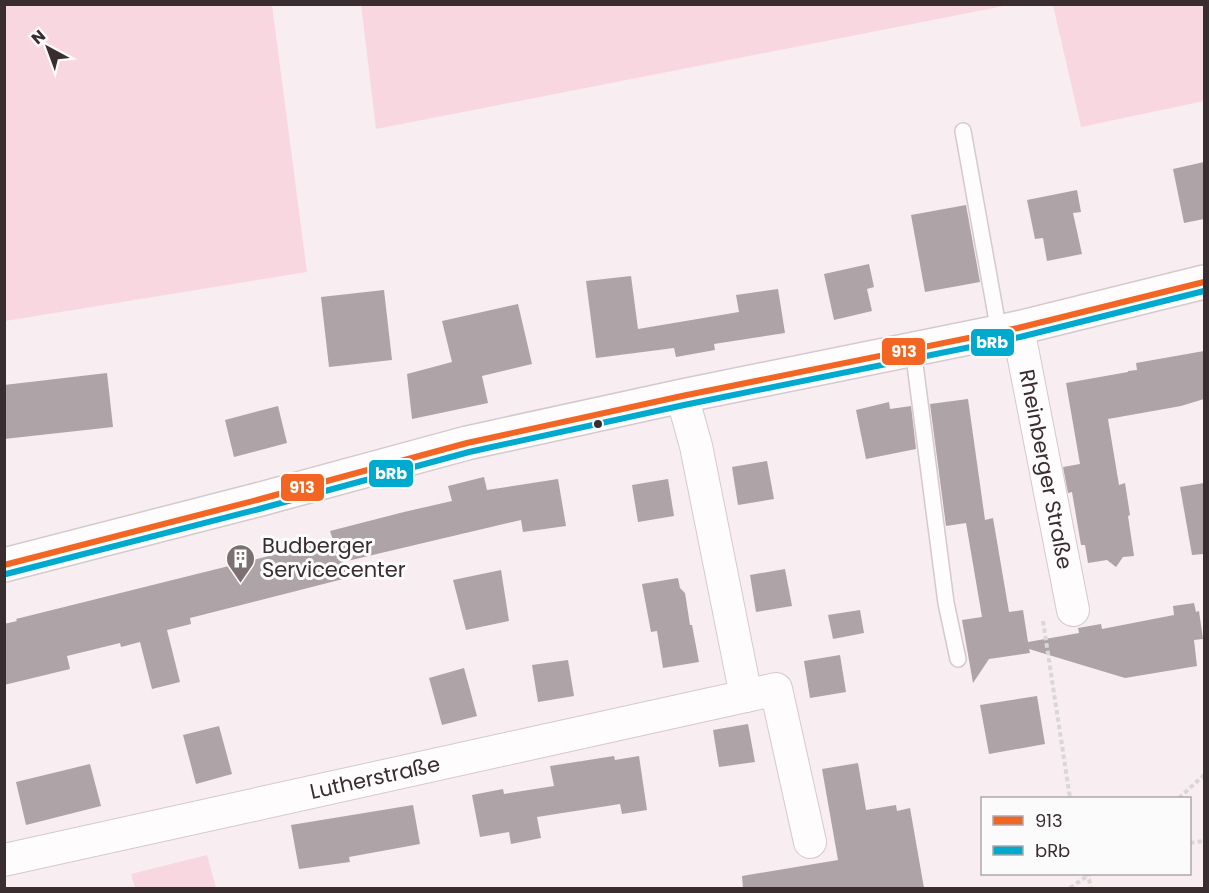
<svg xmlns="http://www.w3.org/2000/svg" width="1209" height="893" font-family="Poppins,sans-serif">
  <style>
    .green { fill: #f9d7e0 }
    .building { fill: #aea3a6 }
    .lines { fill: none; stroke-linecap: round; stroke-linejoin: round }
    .lane-casing { stroke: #d4c9cc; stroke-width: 18 }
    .street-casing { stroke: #d4c9cc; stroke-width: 34 }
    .secondary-casing { stroke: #d4c9cc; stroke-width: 36 }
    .path { stroke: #dad7d8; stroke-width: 4; stroke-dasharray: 4.5 3; stroke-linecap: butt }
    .lane { stroke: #fefcfd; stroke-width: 15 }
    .street { stroke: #fefcfd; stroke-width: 32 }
    .secondary { stroke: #fefcfd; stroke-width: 33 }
    .bus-1-casing { stroke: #fbfbfb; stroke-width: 10 }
    .bus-2-casing { stroke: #fbfbfb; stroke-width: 10 }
    .bus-1 { stroke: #f26522; stroke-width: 6 }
    .bus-2 { stroke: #00a9ce; stroke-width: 6 }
    .bus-dot { fill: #392d30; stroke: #fbfbfb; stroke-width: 2 }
    .labels { text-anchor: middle; stroke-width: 6; stroke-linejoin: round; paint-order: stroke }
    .street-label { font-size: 21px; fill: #392d30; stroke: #fbfbfb }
    .poi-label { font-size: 21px; fill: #392d30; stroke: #fbfbfb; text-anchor: start }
    .line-badge { stroke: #fbfbfb; stroke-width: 2 }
    .badge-label { font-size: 16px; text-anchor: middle; font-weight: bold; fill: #fff }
  </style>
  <rect width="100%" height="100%" fill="#f8edf0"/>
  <g class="green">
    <polygon points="5,4 272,5 307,272 5,321"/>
    <polygon points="361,4 1009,4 1009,5 376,129"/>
    <polygon points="1053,5 1204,5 1204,101 1081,127"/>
    <polygon points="207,855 216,888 135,888 131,874"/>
  </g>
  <g class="building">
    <polygon points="1204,162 1204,219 1184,223 1173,169"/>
    <polygon points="1077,190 1081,212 1073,213 1082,254 1047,261 1043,238 1035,239 1027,200"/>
    <polygon points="966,205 980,282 925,292 911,215"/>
    <polygon points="869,264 874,287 867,289 872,311 834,320 824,274"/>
    <polygon points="631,276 638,329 739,312 736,295 778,289 785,333 714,344 715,350 676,357 674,348 596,358 586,281"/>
    <polygon points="384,290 392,360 329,367 321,297"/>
    <polygon points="518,304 532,364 482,376 488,403 412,419 407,374 452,362 442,321"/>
    <polygon points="1204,351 1204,399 1181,406 1108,419 1119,485 1125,483 1130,515 1128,516 1134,556 1123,557 1116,567 1107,560 1088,563 1085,545 1081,545 1072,492 1068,493 1063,467 1080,464 1066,383 1128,372 1128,371 1137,370 1136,363"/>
    <polygon points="107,373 113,427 4,439 4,385"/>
    <polygon points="968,399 985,520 993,518 1009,612 1023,610 1028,642 1079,633 1078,628 1101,624 1102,629 1174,615 1173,606 1194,603 1196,612 1199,611 1203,639 1194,640 1197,666 1125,678 1029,649 1030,653 989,659 973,683 962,620 982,617 966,523 946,526 930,404"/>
    <polygon points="889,402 890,409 911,406 916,449 866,459 856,410"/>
    <polygon points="278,406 287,443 234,457 225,420"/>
    <polygon points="767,461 774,499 738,505 732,467"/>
    <polygon points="484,477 487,490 558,479 566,526 523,532 521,520 343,562 347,578 190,618 191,624 167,630 180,682 152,689 140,642 121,647 120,643 67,656 70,669 4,685 4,624 17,621 16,619 333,540 330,531 404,512 452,501 448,486"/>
    <polygon points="668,479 674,516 638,522 632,485"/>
    <polygon points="1204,483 1204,554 1192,555 1180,487"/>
    <polygon points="785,569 792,606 756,612 750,575"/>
    <polygon points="501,570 509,621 466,630 453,580"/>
    <polygon points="678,578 680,588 685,593 690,625 692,625 699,662 663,668 657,631 651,632 642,584"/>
    <polygon points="860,610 864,633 833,639 828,615"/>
    <polygon points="840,655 846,692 810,698 804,661"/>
    <polygon points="568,660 574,696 538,702 532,665"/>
    <polygon points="464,668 477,716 442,725 429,678"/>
    <polygon points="1037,696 1045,744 989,754 980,705"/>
    <polygon points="748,724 755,762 719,767 713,730"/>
    <polygon points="219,726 232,774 196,784 183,735"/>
    <polygon points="614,756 615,760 639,756 647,810 622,814 620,804 537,817 541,838 511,844 509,832 480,837 472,795 503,789 504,794 554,786 550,766"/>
    <polygon points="858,763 866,810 896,805 897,811 910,808 924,888 743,888 742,876 838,860 822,769"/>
    <polygon points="90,764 101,806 26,825 16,782"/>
    <polygon points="413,805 420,844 349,857 350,862 299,869 291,825"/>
  </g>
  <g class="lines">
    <defs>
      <g id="lane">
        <polyline points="963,131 999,332"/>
        <polyline points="913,349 946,603 958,659"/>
      </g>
      <g id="street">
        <path id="s1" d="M 1018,328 L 1073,610"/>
        <polyline points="682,396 696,446 746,696 776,689 810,842"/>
        <path id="s2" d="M 4,860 L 746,696"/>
      </g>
      <polyline id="secondary" points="4,565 257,500 467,443 682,396 1018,328 1204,282"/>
    </defs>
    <use href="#lane" class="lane-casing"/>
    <use href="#street" class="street-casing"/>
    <use href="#secondary" class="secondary-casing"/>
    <g class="path">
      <polyline points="1043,621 1070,798"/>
      <polyline points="1179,798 1204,775"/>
      <polyline points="1190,843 1204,841"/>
      <polyline points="1085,874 1088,875 1091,888"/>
      <polyline points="1070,888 1090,874"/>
    </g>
    <use href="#lane" class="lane"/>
    <use href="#street" class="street"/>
    <use href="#secondary" class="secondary"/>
    <defs>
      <polyline id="bus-1" points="4,565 257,500 467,443 682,396 1018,328 1204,282"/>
      <polyline id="bus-2" points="6,574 259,509 469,452 684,405 1020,337 1204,291"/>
    </defs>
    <use href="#bus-1" class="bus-1-casing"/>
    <use href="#bus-2" class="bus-2-casing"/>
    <use href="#bus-1" class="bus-1"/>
    <use href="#bus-2" class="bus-2"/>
  </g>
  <defs>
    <symbol id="building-pin" viewBox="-11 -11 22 30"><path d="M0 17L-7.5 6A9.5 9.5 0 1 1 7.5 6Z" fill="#7c7073" stroke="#fbfbfb"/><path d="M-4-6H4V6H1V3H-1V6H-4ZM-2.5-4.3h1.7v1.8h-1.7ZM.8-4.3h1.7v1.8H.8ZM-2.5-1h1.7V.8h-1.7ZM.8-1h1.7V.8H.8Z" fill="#fff"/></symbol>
  </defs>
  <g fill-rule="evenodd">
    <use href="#building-pin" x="224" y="542" width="33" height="45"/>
  </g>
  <circle class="bus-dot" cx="598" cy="424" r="5"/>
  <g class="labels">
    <g class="street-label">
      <text dy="7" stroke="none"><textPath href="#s1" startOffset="144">Rheinberger Straße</textPath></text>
      <text dy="7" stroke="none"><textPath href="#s2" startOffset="380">Lutherstraße</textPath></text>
    </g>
    <g class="poi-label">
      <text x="262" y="553">Budberger<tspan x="262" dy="24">Servicecenter</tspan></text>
    </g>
  </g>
  <g class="line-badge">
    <rect x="970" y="328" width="45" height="29" rx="6" fill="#00a9ce"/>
    <rect x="881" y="337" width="45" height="29" rx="6" fill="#f26522"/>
    <rect x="368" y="459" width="46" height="29" rx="6" fill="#00a9ce"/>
    <rect x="280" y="473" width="45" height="29" rx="6" fill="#f26522"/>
  </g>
  <g class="badge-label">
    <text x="992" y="348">bRb</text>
    <text x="904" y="357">913</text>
    <text x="391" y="479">bRb</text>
    <text x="302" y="493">913</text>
  </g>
  <rect width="1209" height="893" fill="none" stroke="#392d30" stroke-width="12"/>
  <rect x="981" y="797" width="210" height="78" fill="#fbfbfb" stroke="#ada9aa" stroke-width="1.5"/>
  <rect x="993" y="816" width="30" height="9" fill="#f26522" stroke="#ada9aa" stroke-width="1.5"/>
  <text x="1035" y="827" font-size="18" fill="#392d30">913</text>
  <rect x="993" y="846" width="30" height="9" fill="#00a9ce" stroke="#ada9aa" stroke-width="1.5"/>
  <text x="1035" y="857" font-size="18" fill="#392d30">bRb</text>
  <g transform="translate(48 48) rotate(319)" stroke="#fbfbfb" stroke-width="4.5" paint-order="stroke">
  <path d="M0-4.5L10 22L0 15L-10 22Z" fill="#392d30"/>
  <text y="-9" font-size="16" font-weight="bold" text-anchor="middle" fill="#392d30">N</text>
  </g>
</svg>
